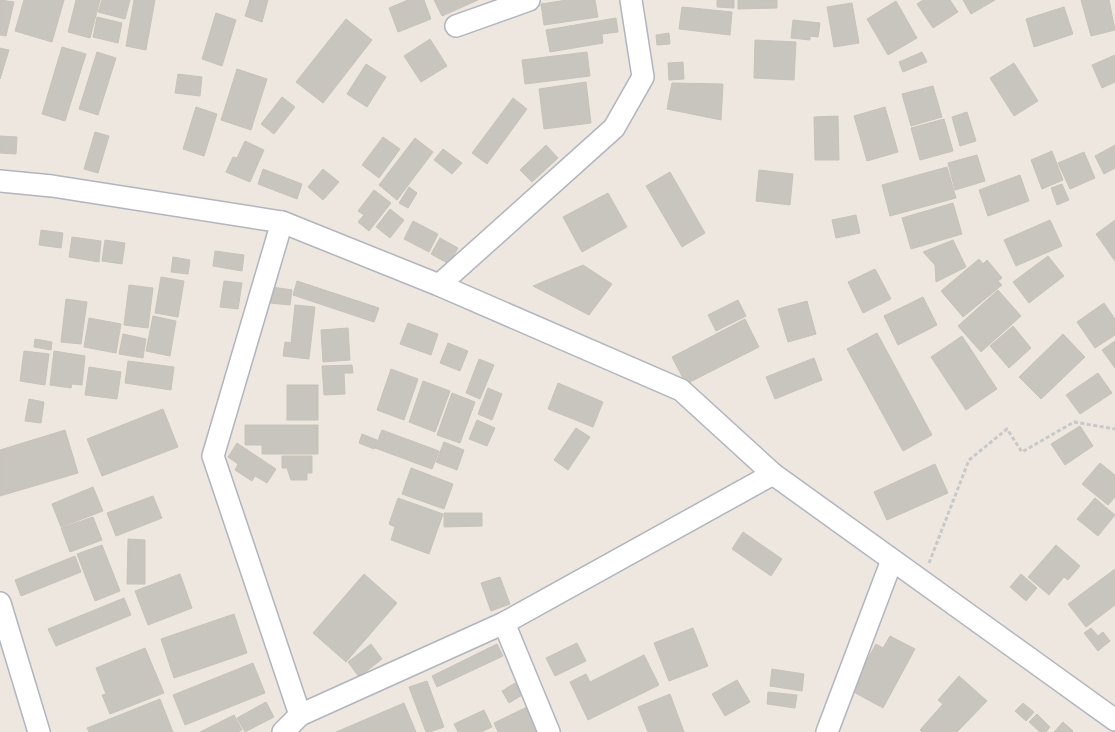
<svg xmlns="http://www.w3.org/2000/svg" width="1115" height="732" font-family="Helvetica,sans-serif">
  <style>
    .building { fill: #c8c4be; stroke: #c8c3b8 }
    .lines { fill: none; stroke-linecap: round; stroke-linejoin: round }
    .minor-casing { stroke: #b2b4be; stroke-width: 24 }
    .path { stroke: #c8c8c8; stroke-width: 3; stroke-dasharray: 4 2.5; stroke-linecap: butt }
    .minor { stroke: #fff; stroke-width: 21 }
  </style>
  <rect width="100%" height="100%" fill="#ede7df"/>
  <g class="building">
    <polygon points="0,0 14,2 6,36 0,35"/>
    <polygon points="24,0 64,0 52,42 15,31"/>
    <polygon points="76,0 100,0 90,38 68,32"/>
    <polygon points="102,0 130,0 125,19 98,12"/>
    <polygon points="134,0 155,0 146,50 126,46"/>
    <polygon points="250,0 268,0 262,22 245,16"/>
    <polygon points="408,0 424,0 431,19 398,32 389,8"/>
    <polygon points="434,0 478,0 442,16"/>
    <polygon points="567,0 595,0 598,17 544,25 541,4"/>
    <polygon points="717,0 734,0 734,8 717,7"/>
    <polygon points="738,0 777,0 777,8 738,9"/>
    <polygon points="923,0 950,0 958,12 933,28 917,4"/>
    <polygon points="963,0 995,0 971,14"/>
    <polygon points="1081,0 1109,0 1115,30 1091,36"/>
    <polygon points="896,1 917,38 888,55 867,19"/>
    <polygon points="852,3 859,43 834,47 827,7"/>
    <polygon points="682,7 732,12 730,35 679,29"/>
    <polygon points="1064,7 1073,34 1034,47 1026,19"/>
    <polygon points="216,13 236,20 222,66 202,59"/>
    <polygon points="97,17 122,23 118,43 93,37"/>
    <polygon points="616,18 618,32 602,34 603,43 550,52 546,30"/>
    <polygon points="346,19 372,40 323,103 296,82"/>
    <polygon points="793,20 820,23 818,37 810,36 810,40 791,38"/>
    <polygon points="669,33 670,44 657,45 656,35"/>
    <polygon points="430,39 447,66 421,82 404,56"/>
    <polygon points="755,40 796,42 794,80 754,78"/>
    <polygon points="62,47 86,54 65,121 42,114"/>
    <polygon points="0,48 9,50 0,79"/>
    <polygon points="97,52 116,58 98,115 79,109"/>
    <polygon points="587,52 590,76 525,84 522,60"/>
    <polygon points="922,52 927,62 903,72 899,62"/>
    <polygon points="1115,55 1115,82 1102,88 1092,65"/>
    <polygon points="683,62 684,79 669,80 668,63"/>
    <polygon points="1014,63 1038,101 1014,116 990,78"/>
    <polygon points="366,64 386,77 367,107 347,94"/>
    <polygon points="237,69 267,79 251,130 221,120"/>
    <polygon points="178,74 202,77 200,96 175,93"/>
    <polygon points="586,82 591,123 544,129 539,89"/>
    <polygon points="672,83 723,84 721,120 667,109"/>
    <polygon points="933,86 942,117 911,126 902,94"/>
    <polygon points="282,97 295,107 274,134 261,124"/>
    <polygon points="513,98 527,109 487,164 472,153"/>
    <polygon points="196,107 217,114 204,156 183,149"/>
    <polygon points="885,107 898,152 867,161 854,116"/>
    <polygon points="967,112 976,141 960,146 952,117"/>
    <polygon points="838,116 839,160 815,160 814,117"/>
    <polygon points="944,119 953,151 920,160 911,128"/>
    <polygon points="95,132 109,136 98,173 84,169"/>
    <polygon points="0,136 17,137 16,154 0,153"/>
    <polygon points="383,137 400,149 379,178 362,165"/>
    <polygon points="415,138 433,152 397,200 379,185"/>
    <polygon points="245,141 264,150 250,182 226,172 233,157 237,158"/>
    <polygon points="546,145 558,158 532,182 520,170"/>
    <polygon points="1115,145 1115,168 1104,174 1095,156"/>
    <polygon points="443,149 462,163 452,174 434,160"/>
    <polygon points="1052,151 1063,180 1042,189 1031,160"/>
    <polygon points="1084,152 1095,178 1070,189 1058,163"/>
    <polygon points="977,155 985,181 955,190 948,163"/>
    <polygon points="947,167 956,198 890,216 882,185"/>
    <polygon points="263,169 302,184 297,199 258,184"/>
    <polygon points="323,169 339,182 323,200 308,187"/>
    <polygon points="759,170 793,174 790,205 756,201"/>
    <polygon points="670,172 705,233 682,247 646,186"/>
    <polygon points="1020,175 1029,201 988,216 979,190"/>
    <polygon points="1062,184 1069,200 1057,205 1051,188"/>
    <polygon points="409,187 417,193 408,208 399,203"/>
    <polygon points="374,190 391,203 369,231 358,222 364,215 358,211"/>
    <polygon points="608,193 627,227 582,252 563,217"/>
    <polygon points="953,203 962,234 911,249 902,218"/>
    <polygon points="390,209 404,220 390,238 376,227"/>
    <polygon points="856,215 860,233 836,238 832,220"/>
    <polygon points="1050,220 1062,246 1016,266 1004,240"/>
    <polygon points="1115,220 1115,261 1096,234"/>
    <polygon points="413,221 438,234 429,252 404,239"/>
    <polygon points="41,230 63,233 61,248 39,245"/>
    <polygon points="72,237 101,241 99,262 69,257"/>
    <polygon points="440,238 458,248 449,264 431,254"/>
    <polygon points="105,240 125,243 122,264 102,261"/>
    <polygon points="953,240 966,267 936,282 935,265 923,252"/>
    <polygon points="215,251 244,255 242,271 213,266"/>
    <polygon points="1048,256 1064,276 1029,303 1013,282"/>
    <polygon points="173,257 190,260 188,274 171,272"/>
    <polygon points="979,259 983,264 987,260 1002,278 998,281 1002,285 963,317 941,291"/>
    <polygon points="583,265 612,284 589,315 533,286"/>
    <polygon points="875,269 891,299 863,313 848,282"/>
    <polygon points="161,277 184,281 178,317 155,313"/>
    <polygon points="224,281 242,283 238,309 220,307"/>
    <polygon points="297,281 379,308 374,322 293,295"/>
    <polygon points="129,285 153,288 148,328 124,325"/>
    <polygon points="272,287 292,290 290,305 270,303"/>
    <polygon points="998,290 1021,316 981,352 958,326"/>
    <polygon points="923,297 937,325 898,345 884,316"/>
    <polygon points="66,299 87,302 81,344 61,342"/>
    <polygon points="738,300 746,316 716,331 708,315"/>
    <polygon points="807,301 816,334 788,342 778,309"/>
    <polygon points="1104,303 1115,319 1115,335 1095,348 1077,322"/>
    <polygon points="295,305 315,307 309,359 283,356 285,342 291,343"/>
    <polygon points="153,316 176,321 170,356 146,351"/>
    <polygon points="89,318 121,324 116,353 84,347"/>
    <polygon points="745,319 759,347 686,384 672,357"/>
    <polygon points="408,323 438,334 431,355 400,344"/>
    <polygon points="1013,326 1031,348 1009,368 990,346"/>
    <polygon points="348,328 350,360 323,362 321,330"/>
    <polygon points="877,333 932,435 903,451 847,349"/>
    <polygon points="123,334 146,339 143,358 119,354"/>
    <polygon points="1063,334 1085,357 1041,399 1019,377"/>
    <polygon points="962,336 997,389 966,410 931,357"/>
    <polygon points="35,339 52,342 51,350 34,347"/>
    <polygon points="1115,341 1115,368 1102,350"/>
    <polygon points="448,343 468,351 460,371 440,363"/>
    <polygon points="24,351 49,354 45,385 20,381"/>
    <polygon points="54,351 85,356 82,385 72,384 71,388 50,385"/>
    <polygon points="814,358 822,380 775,399 766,377"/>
    <polygon points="479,359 494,365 480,399 466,393"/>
    <polygon points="128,361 174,367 171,390 125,383"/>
    <polygon points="352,365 353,373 344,373 345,394 324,395 322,366"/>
    <polygon points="89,367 121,372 117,399 85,395"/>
    <polygon points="391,369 418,379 404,420 377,410"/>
    <polygon points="1098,373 1112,393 1080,414 1066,395"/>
    <polygon points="423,381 450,391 435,432 409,422"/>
    <polygon points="558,383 603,402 593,427 548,409"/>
    <rect x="287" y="385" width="31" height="35"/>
    <polygon points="488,388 502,394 492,420 478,414"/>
    <polygon points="452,393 475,402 460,443 437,435"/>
    <polygon points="29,399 44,402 41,423 25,421"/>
    <polygon points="163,409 178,447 102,476 87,439"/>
    <polygon points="477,420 495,428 487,446 469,439"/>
    <polygon points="245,425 318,425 318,454 262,454 262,445 245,445"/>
    <polygon points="1080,426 1093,446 1065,465 1051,444"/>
    <polygon points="576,428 590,437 568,470 554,460"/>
    <polygon points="65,430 78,473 0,496 0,450"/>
    <polygon points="382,430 439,451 432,469 375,448"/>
    <polygon points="362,434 377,440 374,449 359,443"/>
    <polygon points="444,442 464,450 457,470 436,462"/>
    <polygon points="237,443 276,469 267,483 255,476 252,481 235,470 238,464 228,457"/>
    <polygon points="282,456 312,456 312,473 307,473 307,480 291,480 287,468 282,468"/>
    <polygon points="1100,463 1115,475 1115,497 1108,505 1082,484"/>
    <polygon points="935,464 948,493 887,520 874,492"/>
    <polygon points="411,468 453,484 444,509 402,494"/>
    <polygon points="93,487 103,511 61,527 52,504"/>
    <polygon points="153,496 162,518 116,536 107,513"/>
    <polygon points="398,498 443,514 429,554 391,540 395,527 389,524"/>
    <polygon points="1095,498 1115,515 1098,536 1077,519"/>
    <polygon points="444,513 482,513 482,526 444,527"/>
    <polygon points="93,517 102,540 70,552 61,528"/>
    <polygon points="743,532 782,559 771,576 732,549"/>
    <polygon points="128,539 145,540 145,584 127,584"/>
    <polygon points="102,545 120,591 95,601 77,554"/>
    <polygon points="1056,545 1080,566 1068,580 1064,577 1049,595 1028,577"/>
    <polygon points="75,556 81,572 21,596 15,580"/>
    <polygon points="1115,569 1115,605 1086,627 1068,604"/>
    <polygon points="180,574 192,608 148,625 135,591"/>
    <polygon points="364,574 397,603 346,662 313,633"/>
    <polygon points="1021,574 1037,588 1026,601 1010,587"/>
    <polygon points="500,577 510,604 491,611 481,583"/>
    <polygon points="124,598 131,615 56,646 48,629"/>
    <polygon points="234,614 247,653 174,678 161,639"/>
    <polygon points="693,628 708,666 669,681 654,643"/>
    <polygon points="1091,628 1098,636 1103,632 1110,641 1098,651 1084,633"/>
    <polygon points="890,636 915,649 883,708 850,690 876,644 883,648"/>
    <polygon points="577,643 586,661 555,676 546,658"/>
    <polygon points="371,644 382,659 359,677 348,662"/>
    <polygon points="497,644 503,656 437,687 432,676"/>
    <polygon points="145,648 164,693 110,714 102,695 106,694 96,668"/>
    <polygon points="644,655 659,685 588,720 570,682 586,674 590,682"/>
    <polygon points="253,663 265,693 185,725 173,695"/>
    <polygon points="772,669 804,674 802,691 770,686"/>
    <polygon points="959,676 987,701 957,732 922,732 920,730 943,704 938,700"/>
    <polygon points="737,680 750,702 725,716 712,694"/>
    <polygon points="427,681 444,727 430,732 426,732 409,687"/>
    <polygon points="515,683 522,695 509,703 502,691"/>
    <polygon points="768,692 797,695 795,708 767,704"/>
    <polygon points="670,694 684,732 648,732 638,707"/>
    <polygon points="160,699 173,732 89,732 87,728"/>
    <polygon points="266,702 274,717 245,732 237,718"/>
    <polygon points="404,703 416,732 336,732"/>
    <polygon points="1023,703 1034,712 1026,721 1015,711"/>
    <polygon points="529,706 542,732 498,732 494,723"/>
    <polygon points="484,710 492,727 481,732 458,732 454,724"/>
    <polygon points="1037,714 1050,727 1046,732 1040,732 1029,722"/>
    <polygon points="234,715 242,730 238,732 200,732"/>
    <polygon points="1063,722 1073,731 1072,732 1054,732"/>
  </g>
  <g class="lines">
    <defs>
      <g id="minor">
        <polyline points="456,26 529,0"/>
        <polyline points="0,181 52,186 282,222 439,285 681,390 773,474 1115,720"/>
        <polyline points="282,222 213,456 300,715"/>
        <polyline points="439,285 614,128 643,77 631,0"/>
        <polyline points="0,603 39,732"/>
        <polyline points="504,623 549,732"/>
        <polyline points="283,732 300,715 504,623 773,474"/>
        <polyline points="827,732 892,560"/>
      </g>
    </defs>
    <use href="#minor" class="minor-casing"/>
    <polyline class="path" points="929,563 969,460 1007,429 1022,452 1074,422 1115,429"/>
    <use href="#minor" class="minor"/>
  </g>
</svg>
